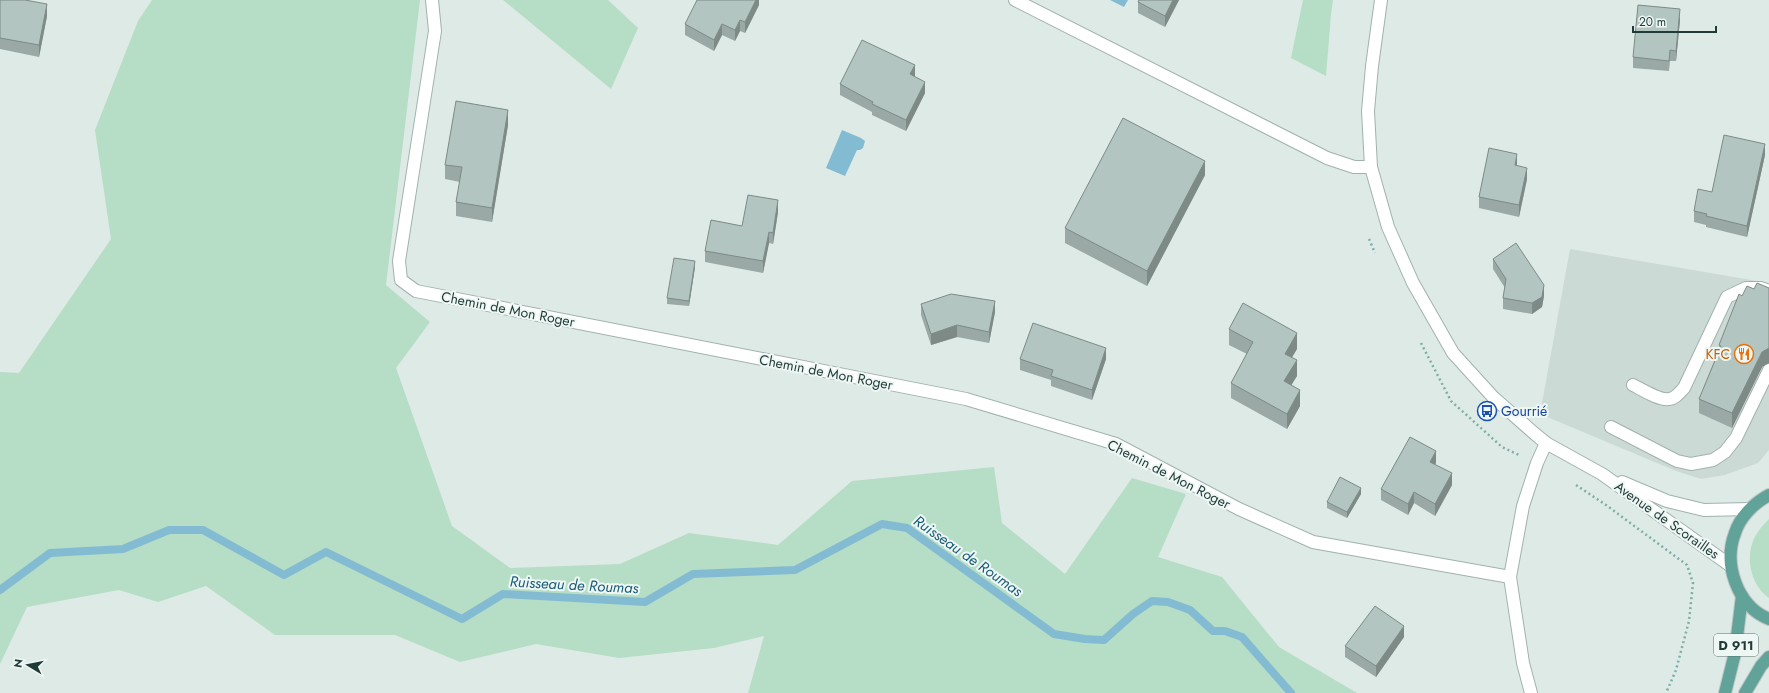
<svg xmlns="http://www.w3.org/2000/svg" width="1769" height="693" font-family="Jost,sans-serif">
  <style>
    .built { fill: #ccdad6 }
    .green { fill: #b6ddc5 }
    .water { fill: #83bcd2 }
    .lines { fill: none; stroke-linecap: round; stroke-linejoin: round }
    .stream { stroke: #83bcd2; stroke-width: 8 }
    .lane-casing { stroke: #a1b2ae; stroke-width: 14 }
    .street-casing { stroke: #a1b2ae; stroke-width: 14 }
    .primary-casing { stroke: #bcc4c3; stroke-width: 14 }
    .path { stroke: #7dafa6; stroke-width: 2.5; stroke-dasharray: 2 3; stroke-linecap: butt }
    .lane { stroke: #fff; stroke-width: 12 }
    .street { stroke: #fff; stroke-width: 12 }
    .primary { stroke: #61a299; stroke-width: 12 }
    .wall { fill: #9aa9a5 }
    .shaded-wall { fill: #7d8a86 }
    .building { fill: #b3c5c0; stroke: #7d8a86 }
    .labels { text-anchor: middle; stroke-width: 4; stroke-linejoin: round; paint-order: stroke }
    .shield { fill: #eef7f4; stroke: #5d7370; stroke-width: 1 }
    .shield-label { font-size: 13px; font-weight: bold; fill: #1f3a37 }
    .street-label { font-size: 14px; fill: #1f3a37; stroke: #eef7f4 }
    .food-label { font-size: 14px; fill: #c56008; stroke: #eef7f4; text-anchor: end }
    .transit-label { font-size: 14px; fill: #164399; stroke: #eef7f4; text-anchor: start }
    .water-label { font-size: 15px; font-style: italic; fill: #185b78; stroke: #eef7f4 }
  </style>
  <rect width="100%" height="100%" fill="#deeae6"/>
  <polygon class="built" points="1570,249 1769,283 1769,450 1758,463 1725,475 1701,479 1676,471 1540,414"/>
  <g class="green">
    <polygon points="152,0 420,0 386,285 430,322 396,368 452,526 510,568 620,564 689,533 778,545 852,481 994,467 1002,523 1065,574 1132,478 1186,494 1158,557 1222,577 1279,647 1357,693 748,693 764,636 714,648 619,658 536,644 460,662 395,635 275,635 206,586 158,602 119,590 27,607 0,664 0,372 19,373 111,239 95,130 138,21"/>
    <polygon points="503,0 608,0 638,28 611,89"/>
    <polygon points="1303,0 1333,0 1331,14 1326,76 1291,58"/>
    <path d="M 1769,519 L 1769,598 C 1753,587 1746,563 1752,544 C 1755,534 1762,526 1769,519 Z"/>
  </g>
  <g class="water">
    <polygon points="1110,0 1128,0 1124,7"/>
    <polygon points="842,130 861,138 865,141 863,148 860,150 857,150 845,176 826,168"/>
  </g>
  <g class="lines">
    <polyline class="stream" points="0,590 50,553 123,549 169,530 203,530 284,575 326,552 462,619 503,594 645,602 693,574 795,570 882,524 907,528 1054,634 1085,639 1104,640 1133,614 1152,601 1168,602 1190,610 1213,631 1225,631 1242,637 1291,693"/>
    <defs>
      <g id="lane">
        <path d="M 1633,385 C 1641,389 1660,401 1669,399 C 1675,399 1680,392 1684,388 L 1727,297 L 1746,288 L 1761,288 L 1769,291"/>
        <polyline points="1611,427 1677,461 1691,464 1713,460 1725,452 1736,438 1769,370"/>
      </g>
      <g id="street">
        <polyline points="432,0 435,31 399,261 401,280 416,291 966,399 1116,444 1239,509 1313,542 1510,577"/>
        <polyline points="1015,0 1327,158 1354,167 1371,167"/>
        <polyline points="1381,0 1372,66 1368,111 1371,167 1388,227 1413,283 1453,353 1493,397 1535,434 1546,443 1602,474 1731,566"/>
        <polyline points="1622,482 1667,501 1704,510 1750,509"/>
        <polyline points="1531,693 1523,663 1510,577 1523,506 1537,463 1546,443"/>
      </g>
      <g id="primary">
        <path d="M 1769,495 C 1754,503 1740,517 1735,533 C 1723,564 1737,606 1769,619"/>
        <polyline points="1725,693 1735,653 1742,596"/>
        <polyline points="1745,693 1761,666 1769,657"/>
      </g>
    </defs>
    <use href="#lane" class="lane-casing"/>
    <use href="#street" class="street-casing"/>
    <use href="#primary" class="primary-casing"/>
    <g class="path">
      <polyline points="1369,239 1375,253"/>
      <polyline points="1421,343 1451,401 1502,447 1519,455"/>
      <polyline points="1576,485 1606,505 1687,565 1693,583 1689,621 1676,670 1666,693"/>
    </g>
    <use href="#lane" class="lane"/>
    <use href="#street" class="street"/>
    <use href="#primary" class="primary"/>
  </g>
  <g class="wall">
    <polygon points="0,0 47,16 39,57 0,49"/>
    <polygon points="759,0 759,5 745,33 740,31 735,41 722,35 714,51 685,35 685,24"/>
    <polygon points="1139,0 1179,0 1165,27 1138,13 1138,2"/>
    <polygon points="1680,20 1676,61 1670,61 1669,71 1633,68 1633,57"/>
    <polygon points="915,76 914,77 925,93 906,131 872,115 872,112 840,95 840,84"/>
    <polygon points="508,125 492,222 456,216 456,202 460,182 445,179 445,165"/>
    <polygon points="1765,155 1747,237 1706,227 1706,225 1694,222 1694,211 1712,192"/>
    <polygon points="1205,175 1147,286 1065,243 1065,228"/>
    <polygon points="1527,179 1519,217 1479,208 1479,197"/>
    <polygon points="778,212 773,244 769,243 763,273 705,262 705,251 742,226"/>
    <polygon points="1493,259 1544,296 1542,307 1532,314 1503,309 1503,298 1505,288 1493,269"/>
    <polygon points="695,267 689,306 667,304 667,298"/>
    <polygon points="1742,296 1762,367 1732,428 1699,413 1699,399 1719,350 1719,345"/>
    <polygon points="921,304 995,312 989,343 957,337 931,345 921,315"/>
    <polygon points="1229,329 1297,349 1292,357 1297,376 1291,385 1300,406 1287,429 1231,398 1231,383 1247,354 1229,345"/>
    <polygon points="1020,359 1106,359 1092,400 1051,386 1051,380 1020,370"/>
    <polygon points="1436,463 1435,464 1452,485 1435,516 1414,503 1408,515 1381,500 1381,489"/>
    <polygon points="1361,494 1347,518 1327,508 1327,502"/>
    <polygon points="1404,637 1376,677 1345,657 1345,646"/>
  </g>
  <g class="shaded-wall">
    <polygon points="756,0 759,0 759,5 745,33 745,22"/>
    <polygon points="1173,0 1179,0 1165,27 1165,16"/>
    <polygon points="47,4 47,16 39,57 39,45"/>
    <polygon points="1680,9 1680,20 1676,61 1676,51"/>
    <polygon points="740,20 740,31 735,41 735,30"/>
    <polygon points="722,24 722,35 714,51 714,40"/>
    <polygon points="915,65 915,76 910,85 910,74"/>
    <polygon points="925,82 925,93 906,131 906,120"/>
    <polygon points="508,110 508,125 492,222 492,208"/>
    <polygon points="1765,144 1765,155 1747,237 1747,226"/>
    <polygon points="1517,154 1517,165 1515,176 1515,165"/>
    <polygon points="1205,161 1205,175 1147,286 1147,271"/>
    <polygon points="1527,168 1527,179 1519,217 1519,205"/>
    <polygon points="778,200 778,212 773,244 773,233"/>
    <polygon points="769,232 769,243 763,273 763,261"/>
    <polygon points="695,261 695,267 689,306 689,301"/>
    <polygon points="1544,285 1544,296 1542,307 1532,314 1532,303"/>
    <polygon points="995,301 995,312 989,343 989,332"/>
    <polygon points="957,325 957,337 931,345 931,334"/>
    <polygon points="1297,333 1297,349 1285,369 1285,354"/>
    <polygon points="1106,348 1106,359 1092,400 1092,390"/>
    <polygon points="1769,348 1769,363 1762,367 1732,428 1732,413 1762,352"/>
    <polygon points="1297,360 1297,376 1284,397 1284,381"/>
    <polygon points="1300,390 1300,406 1287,429 1287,414"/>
    <polygon points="1436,451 1436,463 1430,473 1430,462"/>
    <polygon points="1452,473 1452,485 1435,516 1435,504"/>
    <polygon points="1361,488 1361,494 1347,518 1347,512"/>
    <polygon points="1414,492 1414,503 1408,515 1408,504"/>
    <polygon points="1404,626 1404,637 1376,677 1376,666"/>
  </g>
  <g class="building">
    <polygon points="0,0 25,0 47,4 39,45 0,38"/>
    <polygon points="697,0 756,0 745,22 740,20 735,30 722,24 714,40 685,24"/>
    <polygon points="1139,0 1173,0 1165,16 1138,2"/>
    <polygon points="1638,5 1680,9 1676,51 1670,50 1669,61 1633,57"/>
    <polygon points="862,40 915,65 910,74 925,82 906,120 872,104 873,102 840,84"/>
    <polygon points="456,101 508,110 492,208 456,202 462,167 445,165"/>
    <polygon points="1123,118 1205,161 1147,271 1065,228"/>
    <polygon points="1724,135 1765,144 1747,226 1706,216 1707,214 1694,211 1698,189 1712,192"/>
    <polygon points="1489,148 1517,154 1515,165 1527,168 1519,205 1479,197"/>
    <polygon points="748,195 778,200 773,233 769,232 763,261 705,251 711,220 742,226"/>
    <polygon points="1516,243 1544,285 1542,297 1532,303 1503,298 1506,279 1493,259"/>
    <polygon points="674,258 695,261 689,301 667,298"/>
    <polygon points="1757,283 1769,288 1769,348 1762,352 1732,413 1699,399 1721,346 1719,345 1739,294 1742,296 1747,286 1754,289"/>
    <polygon points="951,294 995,301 989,332 957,325 931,334 921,304"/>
    <polygon points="1243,303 1297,333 1285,354 1297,360 1284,381 1300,390 1287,414 1231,383 1253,342 1229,329"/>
    <polygon points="1033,323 1106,348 1092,390 1051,376 1053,370 1020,359"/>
    <polygon points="1410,437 1436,451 1430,462 1452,473 1435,504 1414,492 1408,504 1381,489"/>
    <polygon points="1340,477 1361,488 1347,512 1327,502"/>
    <polygon points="1375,606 1404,626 1376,666 1345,646"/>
  </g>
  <defs>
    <symbol id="restaurant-ring" viewBox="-11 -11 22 22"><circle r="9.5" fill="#eef7f4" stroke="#e8710a" stroke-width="1.5"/><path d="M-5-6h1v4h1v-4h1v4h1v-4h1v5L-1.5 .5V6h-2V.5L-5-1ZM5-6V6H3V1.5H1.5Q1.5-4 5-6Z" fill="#e8710a"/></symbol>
    <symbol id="bus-ring" viewBox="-11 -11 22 22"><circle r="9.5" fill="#eef7f4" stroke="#1a4fb4" stroke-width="1.5"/><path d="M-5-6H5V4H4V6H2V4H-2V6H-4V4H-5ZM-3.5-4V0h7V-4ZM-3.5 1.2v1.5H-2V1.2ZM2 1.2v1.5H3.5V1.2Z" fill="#1a4fb4"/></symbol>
  </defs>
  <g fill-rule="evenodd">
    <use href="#restaurant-ring" x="1733" y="343" width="22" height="22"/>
    <use href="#bus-ring" x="1476" y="400" width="22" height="22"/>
  </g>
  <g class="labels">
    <rect class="shield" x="1714" y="634" width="44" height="22" rx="3"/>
    <g class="shield-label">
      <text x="1736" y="650">D 911</text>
    </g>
    <g class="street-label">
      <text transform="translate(508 309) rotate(11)" y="5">Chemin de Mon Roger</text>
      <text transform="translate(826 372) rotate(11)" y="5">Chemin de Mon Roger</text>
      <text transform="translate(1169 474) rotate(27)" y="5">Chemin de Mon Roger</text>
      <text transform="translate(1667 520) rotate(35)" y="5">Avenue de Scorailles</text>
    </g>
    <g class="food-label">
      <text x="1730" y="359">KFC</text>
    </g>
    <g class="transit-label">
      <text x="1501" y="416">Gourrié</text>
    </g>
    <g class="water-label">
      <text transform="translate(968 556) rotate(35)" y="5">Ruisseau de Roumas</text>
      <text transform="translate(574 585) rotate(3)" y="5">Ruisseau de Roumas</text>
    </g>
  </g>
  <g transform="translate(28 665) rotate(280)" stroke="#eef7f4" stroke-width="3" paint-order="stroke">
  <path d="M0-3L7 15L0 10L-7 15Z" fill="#1f3a37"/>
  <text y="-6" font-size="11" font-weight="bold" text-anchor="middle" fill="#1f3a37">N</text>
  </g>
  <path d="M1633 26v6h83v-6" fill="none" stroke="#1f3a37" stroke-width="2"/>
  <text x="1639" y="26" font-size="12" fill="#1f3a37" stroke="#eef7f4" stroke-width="3" paint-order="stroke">20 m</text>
</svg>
